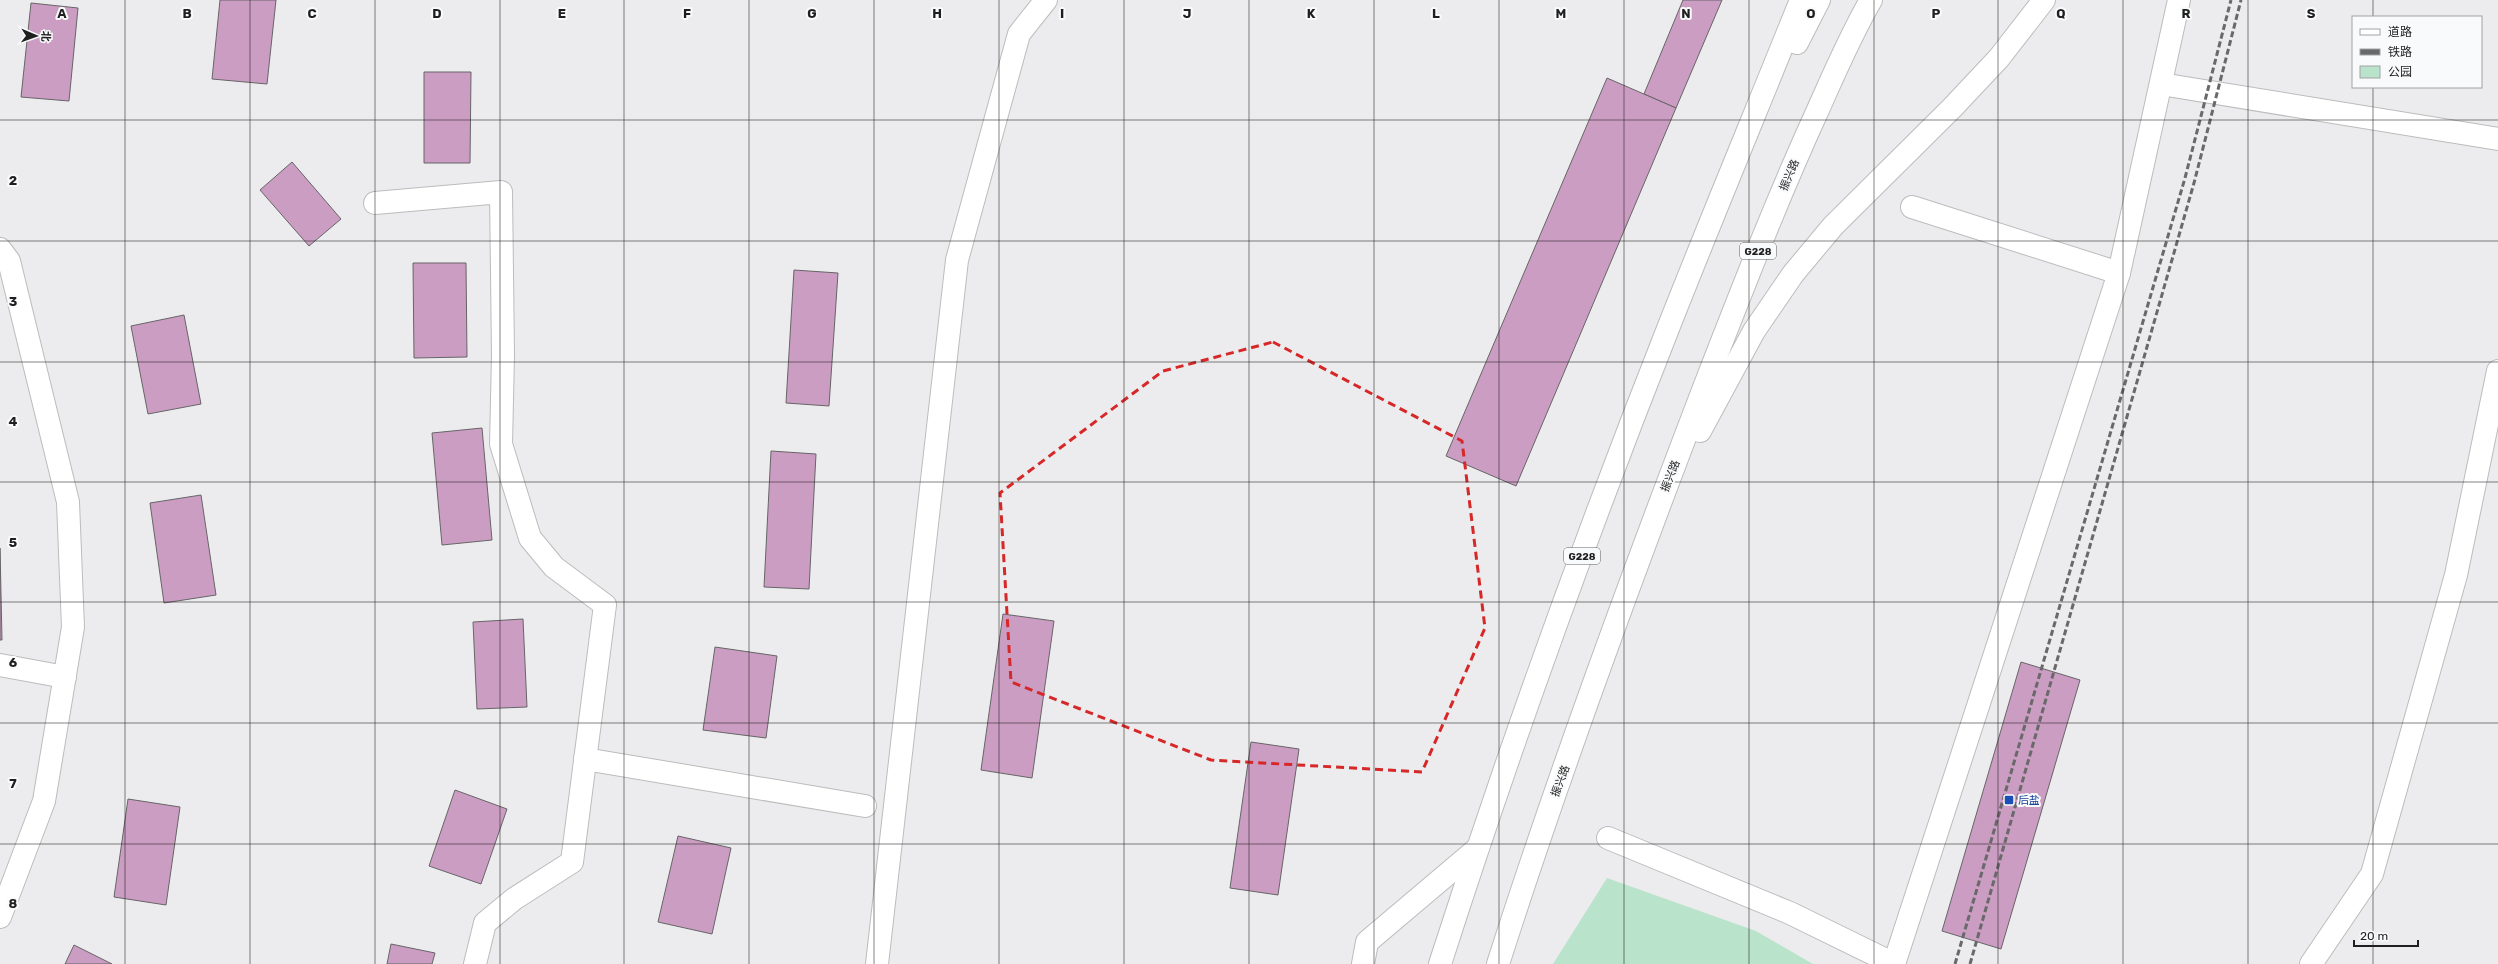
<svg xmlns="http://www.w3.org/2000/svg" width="2498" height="964" font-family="Rubik,'Noto Sans SC',sans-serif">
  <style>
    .green { fill: #bae3cb }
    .building { fill: #cc9dc3; stroke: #666566 }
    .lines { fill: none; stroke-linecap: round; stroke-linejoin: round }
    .minor-casing { stroke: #bcbcbd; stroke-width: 24 }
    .highway-casing { stroke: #bcbcbd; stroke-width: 24 }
    .minor { stroke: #fff; stroke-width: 22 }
    .highway { stroke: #fff; stroke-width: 22 }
    .rail { stroke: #69696a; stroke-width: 3; stroke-dasharray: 6 3; stroke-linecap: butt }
    .marked { fill: none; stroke: #d62828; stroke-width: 3; stroke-dasharray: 8 5; stroke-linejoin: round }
    .grid { fill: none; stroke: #1f1f1f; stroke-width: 1; stroke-opacity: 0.55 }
    .transit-dot { fill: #1a4fb4; stroke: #f9fafb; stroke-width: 1.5 }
    .labels { text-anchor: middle; stroke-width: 4; stroke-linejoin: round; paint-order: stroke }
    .shield { fill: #f9fafb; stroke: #606161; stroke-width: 1 }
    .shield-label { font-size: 10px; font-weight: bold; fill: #1f1f1f }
    .street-label { font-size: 11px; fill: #1f1f1f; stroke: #f9fafb }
    .transit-label { font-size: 11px; fill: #164399; stroke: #f9fafb; text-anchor: start }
    .grid-label { font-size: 13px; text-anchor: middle; font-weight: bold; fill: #1f1f1f; stroke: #f9fafb; stroke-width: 4; stroke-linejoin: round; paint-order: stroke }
  </style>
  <rect width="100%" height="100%" fill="#ececee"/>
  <polygon class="green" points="1607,878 1756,931 1813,964 1553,964"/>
  <g class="building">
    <polygon points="220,0 276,0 267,84 212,79"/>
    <polygon points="1683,0 1722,0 1676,108 1644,94"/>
    <polygon points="31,3 78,8 69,101 21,97"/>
    <polygon points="424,72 471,72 470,163 424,163"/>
    <polygon points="1607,78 1676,108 1516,486 1446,456"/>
    <polygon points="292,162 341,219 309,246 260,190"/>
    <polygon points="413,263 466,263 467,357 414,358"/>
    <polygon points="794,270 838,273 829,406 786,403"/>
    <polygon points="184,315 201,404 148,414 131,326"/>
    <polygon points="482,428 492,540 442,545 432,433"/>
    <polygon points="771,451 816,454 809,589 764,587"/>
    <polygon points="201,495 216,595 164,603 150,503"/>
    <polygon points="0,548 2,640 0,640"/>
    <polygon points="1003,614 1054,621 1032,778 981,770"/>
    <polygon points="523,619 527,707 477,709 473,622"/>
    <polygon points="715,647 777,656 766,738 703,730"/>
    <polygon points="2021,662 2080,680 2001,949 1942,931"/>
    <polygon points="1251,742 1299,749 1278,895 1230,888"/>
    <polygon points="455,790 507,809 481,884 429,866"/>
    <polygon points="128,799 180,807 166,905 114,897"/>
    <polygon points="678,836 731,848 712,934 658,922"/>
    <polygon points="391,944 435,953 432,964 387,964"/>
    <polygon points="74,945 112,964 65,964"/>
  </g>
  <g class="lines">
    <defs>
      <g id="minor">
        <polyline points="2161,84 2498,139"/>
        <polyline points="375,203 501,192 503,355 501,444 530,538 554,567 605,605 572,862 514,899 485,923 475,964"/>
        <polyline points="1912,207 2119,273"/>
        <polyline points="0,249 9,261 68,502 73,627 44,801 0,917"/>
        <polyline points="0,665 65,677"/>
        <polyline points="585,759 865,806"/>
        <polyline points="1608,838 1790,913 1894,964"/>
        <polyline points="877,964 957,260 1019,34 1046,0"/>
        <polyline points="1363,964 1367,942 1477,849"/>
        <polyline points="1894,964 2119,273 2179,0"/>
        <polyline points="2311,964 2372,874 2456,575 2498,371"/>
      </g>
      <g id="highway">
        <polyline points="1797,43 1819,0"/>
        <polyline points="1700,431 1754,331 1793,274 1833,226 1952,108 1999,58 2044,0"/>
        <path d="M 1440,964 C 1509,749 1586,536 1669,326 C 1712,217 1757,109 1801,0"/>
        <path d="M 1498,964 C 1562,764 1635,567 1710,372 C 1744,285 1778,197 1817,112 C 1834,74 1850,36 1871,0"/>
      </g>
    </defs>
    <use href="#minor" class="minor-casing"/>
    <use href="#highway" class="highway-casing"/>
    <use href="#minor" class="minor"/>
    <use href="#highway" class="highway"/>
    <g class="rail">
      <polyline points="1955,964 2185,178 2231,0"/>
      <polyline points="1970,964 2194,183 2241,0"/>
    </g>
  </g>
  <path class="marked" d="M 1273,342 L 1462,441 L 1485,628 L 1422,772 L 1211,760 L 1011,682 L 1000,493 L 1163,371 Z"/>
  <path class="grid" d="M 125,0 L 125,964M 250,0 L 250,964M 375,0 L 375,964M 500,0 L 500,964M 624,0 L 624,964M 749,0 L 749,964M 874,0 L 874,964M 999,0 L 999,964M 1124,0 L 1124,964M 1249,0 L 1249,964M 1374,0 L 1374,964M 1499,0 L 1499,964M 1624,0 L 1624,964M 1749,0 L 1749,964M 1874,0 L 1874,964M 1998,0 L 1998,964M 2123,0 L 2123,964M 2248,0 L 2248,964M 2373,0 L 2373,17M 2373,87 L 2373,964M 0,120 L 2498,120M 0,241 L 2498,241M 0,362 L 2498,362M 0,482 L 2498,482M 0,602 L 2498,602M 0,723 L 2498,723M 0,844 L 2498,844"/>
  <rect class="transit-dot" x="2004" y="795" width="10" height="10" rx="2"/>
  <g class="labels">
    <g class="shield">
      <rect x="1740" y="243" width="36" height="16" rx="3"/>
      <rect x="1564" y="548" width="36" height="16" rx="3"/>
    </g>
    <g class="shield-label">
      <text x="1758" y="255">G228</text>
      <text x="1582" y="560">G228</text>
    </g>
    <g class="street-label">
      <text transform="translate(1789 175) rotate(-67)" y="4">振兴路</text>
      <text transform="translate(1670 476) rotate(-69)" y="4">振兴路</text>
      <text transform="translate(1560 781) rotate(-70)" y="4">振兴路</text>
    </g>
    <g class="transit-label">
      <text x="2018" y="804">后盐</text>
    </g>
  </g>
  <g class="grid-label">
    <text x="62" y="18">A</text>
    <text x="187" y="18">B</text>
    <text x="312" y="18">C</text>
    <text x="437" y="18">D</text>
    <text x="562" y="18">E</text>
    <text x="687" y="18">F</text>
    <text x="812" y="18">G</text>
    <text x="937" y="18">H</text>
    <text x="1062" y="18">I</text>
    <text x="1187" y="18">J</text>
    <text x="1311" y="18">K</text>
    <text x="1436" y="18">L</text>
    <text x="1561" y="18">M</text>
    <text x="1686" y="18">N</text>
    <text x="1811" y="18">O</text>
    <text x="1936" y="18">P</text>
    <text x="2061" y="18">Q</text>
    <text x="2186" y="18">R</text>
    <text x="2311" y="18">S</text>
    <text x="13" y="185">2</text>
    <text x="13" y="306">3</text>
    <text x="13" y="426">4</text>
    <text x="13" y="547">5</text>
    <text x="13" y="667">6</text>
    <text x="13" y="788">7</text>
    <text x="13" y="908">8</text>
  </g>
  <rect x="2352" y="16" width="130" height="72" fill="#f9fafb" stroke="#a2a2a3"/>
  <rect x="2360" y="29" width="20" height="6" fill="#ffffff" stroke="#a2a2a3"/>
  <text x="2388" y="36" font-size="12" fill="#1f1f1f">道路</text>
  <rect x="2360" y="49" width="20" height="6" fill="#69696a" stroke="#a2a2a3"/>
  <text x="2388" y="56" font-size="12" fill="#1f1f1f">铁路</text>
  <rect x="2360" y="66" width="20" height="12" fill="#bae3cb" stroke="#a2a2a3"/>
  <text x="2388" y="76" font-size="12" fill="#1f1f1f">公园</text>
  <g transform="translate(36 36) rotate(92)" stroke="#f9fafb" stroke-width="3" paint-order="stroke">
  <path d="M0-3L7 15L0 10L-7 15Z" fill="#1f1f1f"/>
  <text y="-6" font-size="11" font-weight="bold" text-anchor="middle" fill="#1f1f1f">北</text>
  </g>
  <path d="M2354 940v6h64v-6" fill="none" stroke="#1f1f1f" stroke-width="2"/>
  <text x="2360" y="940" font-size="12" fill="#1f1f1f" stroke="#f9fafb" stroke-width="3" paint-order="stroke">20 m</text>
</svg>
